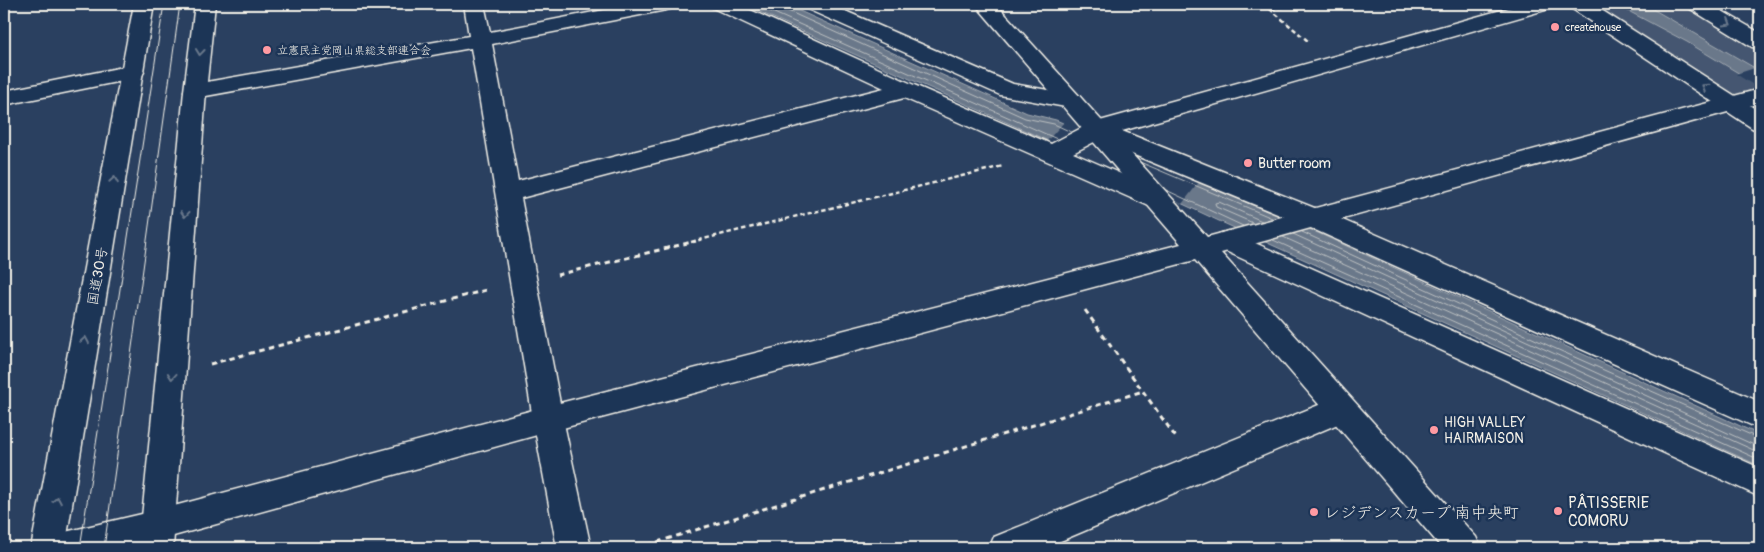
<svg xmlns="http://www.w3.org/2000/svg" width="1764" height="552" font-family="Pangolin,'Klee One',sans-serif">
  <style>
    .green { fill: #445771; stroke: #9ca4ac }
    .water { fill: #6a788a; stroke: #a1a8b0 }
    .pier { fill: #2a4060 }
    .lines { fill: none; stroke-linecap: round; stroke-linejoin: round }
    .shore { stroke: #bdc1c2; stroke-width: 1 }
    .street-casing { stroke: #f4f1e8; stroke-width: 3 }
    .secondary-casing { stroke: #f4f1e8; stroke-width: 3 }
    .highway-casing { stroke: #f4f1e8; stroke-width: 3 }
    .path-far1 { stroke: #f4f1e8; stroke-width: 2.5; stroke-dasharray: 4.5 3; stroke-linecap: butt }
    .path { stroke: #f4f1e8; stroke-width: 3; stroke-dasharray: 5.5 4.5; stroke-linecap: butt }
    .street { fill: #1d3557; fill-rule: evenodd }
    .secondary { fill: #1d3557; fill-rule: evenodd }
    .highway { fill: #1d3557; fill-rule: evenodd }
    .tram { stroke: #f4f1e8; stroke-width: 1 }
    .oneway { stroke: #68778a }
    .poi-dot { fill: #ff9aa2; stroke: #1d3557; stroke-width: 2 }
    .labels { text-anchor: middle; stroke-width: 5; stroke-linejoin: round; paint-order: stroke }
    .far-poi-label { font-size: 11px; fill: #f4f1e8; stroke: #1d3557; text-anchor: start }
    .poi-label { font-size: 14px; fill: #f4f1e8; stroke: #1d3557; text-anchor: start }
    .street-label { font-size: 14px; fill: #f4f1e8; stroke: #1d3557 }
    .near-poi-label { font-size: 16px; fill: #f4f1e8; stroke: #1d3557; text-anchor: start }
  </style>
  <rect width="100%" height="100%" fill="#2a4060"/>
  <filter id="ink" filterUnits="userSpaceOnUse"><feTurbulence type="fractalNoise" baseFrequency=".02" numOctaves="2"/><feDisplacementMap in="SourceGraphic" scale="10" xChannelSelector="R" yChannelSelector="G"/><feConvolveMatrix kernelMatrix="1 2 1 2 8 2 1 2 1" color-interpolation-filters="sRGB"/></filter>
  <g filter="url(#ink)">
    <polygon class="green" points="1589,4 1682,4 1760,51 1760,111"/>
    <g class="water">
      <polygon points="742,4 784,4 1027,113 1056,120 1318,233 1760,435 1760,466 1219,221 1044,139"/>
      <polygon points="1615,4 1644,4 1760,71 1760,86 1687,42"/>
    </g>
    <g class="pier">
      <polygon points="1758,67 1760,68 1760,89 1736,74"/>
      <polygon points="1065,121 1200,181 1182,204 1046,142"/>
    </g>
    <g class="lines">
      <g class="shore">
        <polyline points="754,4 1057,139"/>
        <polyline points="784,4 788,11 1025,118 1054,124 1071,132"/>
        <polyline points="1140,162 1272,218"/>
        <polyline points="1166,190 1243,226"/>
        <polyline points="1253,223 1216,207 1215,203 1219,202 1262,221"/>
        <polyline points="1302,232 1554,348 1760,439"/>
        <polyline points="1293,234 1754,445 1760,446"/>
        <polyline points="1283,237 1760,453"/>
        <polyline points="1273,240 1760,460"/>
      </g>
      <defs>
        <g id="street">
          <polygon points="464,4 484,4 490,32 635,4 676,4 673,8 666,10 492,44 518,181 884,88 713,8 710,4 737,4 914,85 1051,144 1089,124 1523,4 1555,4 1552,8 1122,131 1322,211 1760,402 1760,429 1304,225 1098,140 1073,153 1167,194 1171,200 1167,206 1158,209 1149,206 904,98 521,198 563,419 591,548 557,548 533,419 471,48 195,98 187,96 184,91 187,86 195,84 469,36"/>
          <polygon points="802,4 829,4 1013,84 1071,94 1079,96 1083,101 1079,106 1071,108 1000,95 805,8"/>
          <polygon points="1568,4 1592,4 1760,112 1760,131 1752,128 1571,8"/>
          <polygon points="1686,4 1710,4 1760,33 1760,48 1752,47 1689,8"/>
          <polygon points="133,65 141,67 144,72 141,77 4,105 4,91"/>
          <polygon points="1228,231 1760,468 1760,497 1219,248 1215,241 1219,234"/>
          <polygon points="1341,396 1352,400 1356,409 1352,418 1044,548 989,548 994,537"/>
          <path d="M 159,510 L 171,514 L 176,525 L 171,536 C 132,551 89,551 48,548 L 53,537 L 65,532 Z"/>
        </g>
        <polygon id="secondary" points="975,4 996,4 1207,237 1760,89 1760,103 1221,253 1476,537 1481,548 1442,548 1195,260 548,432 159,540 147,536 142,525 147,514 159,510 548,406 1181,244"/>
        <g id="highway">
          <polygon points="134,4 154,4 65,548 31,548"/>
          <polygon points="195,4 215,4 206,91 173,548 139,548 184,91"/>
        </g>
      </defs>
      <use href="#street" class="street-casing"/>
      <use href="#secondary" class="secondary-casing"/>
      <use href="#highway" class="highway-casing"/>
      <g class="path-far1">
        <polyline points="1264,4 1308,41"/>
        <polyline points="1271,10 1294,4"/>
        <polyline points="691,242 1003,166"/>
      </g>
      <g class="path">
        <polyline points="557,275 696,241"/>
        <polyline points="1085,310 1177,439"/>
        <polyline points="210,364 490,289"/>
        <polyline points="638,548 1143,391"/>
      </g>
      <use href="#street" class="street"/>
      <use href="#secondary" class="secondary"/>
      <use href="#highway" class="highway"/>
      <g class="tram">
        <polyline points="80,548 164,4"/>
        <polyline points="104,548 180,4"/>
      </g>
    </g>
    <defs><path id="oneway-chevron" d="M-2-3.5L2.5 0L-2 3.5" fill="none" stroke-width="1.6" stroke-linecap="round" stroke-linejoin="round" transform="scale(1.25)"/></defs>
    <g class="oneway">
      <use href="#oneway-chevron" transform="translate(1728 23) rotate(31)"/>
      <use href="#oneway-chevron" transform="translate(200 52) rotate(96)"/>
      <use href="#oneway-chevron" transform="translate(1705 87) rotate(-147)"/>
      <use href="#oneway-chevron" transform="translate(114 180) rotate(-80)"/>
      <use href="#oneway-chevron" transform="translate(185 214) rotate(95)"/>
      <use href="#oneway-chevron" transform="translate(85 340) rotate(-80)"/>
      <use href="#oneway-chevron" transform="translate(172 376) rotate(95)"/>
      <use href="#oneway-chevron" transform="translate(57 500) rotate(-80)"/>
    </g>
  </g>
  <g class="poi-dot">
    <circle cx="1555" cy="27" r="5"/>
    <circle cx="267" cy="50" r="5"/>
    <circle cx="1248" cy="163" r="5"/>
    <circle cx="1434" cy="430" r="5"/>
    <circle cx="1558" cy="511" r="5"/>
    <circle cx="1314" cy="512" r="5"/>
  </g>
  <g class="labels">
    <g class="far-poi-label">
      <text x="1565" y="31">createhouse</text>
      <text x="277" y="54">立憲民主党岡山県総支部連合会</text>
    </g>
    <g class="poi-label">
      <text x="1258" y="168">Butter room</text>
      <text x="1444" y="427">HIGH VALLEY<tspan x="1444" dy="16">HAIRMAISON</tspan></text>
    </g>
    <g class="street-label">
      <text transform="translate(97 276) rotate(-80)" y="5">国道30号</text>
    </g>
    <g class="near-poi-label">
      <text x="1568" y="508">PÂTISSERIE<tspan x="1568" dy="18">COMORU</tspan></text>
      <text x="1324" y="518">レジデンスカープ 南中央町</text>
    </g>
  </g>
  <rect width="1764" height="552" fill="none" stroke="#1d3557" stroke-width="20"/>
  <rect x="10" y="10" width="1744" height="532" fill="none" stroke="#f4f1e8" stroke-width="2" filter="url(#ink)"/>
</svg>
